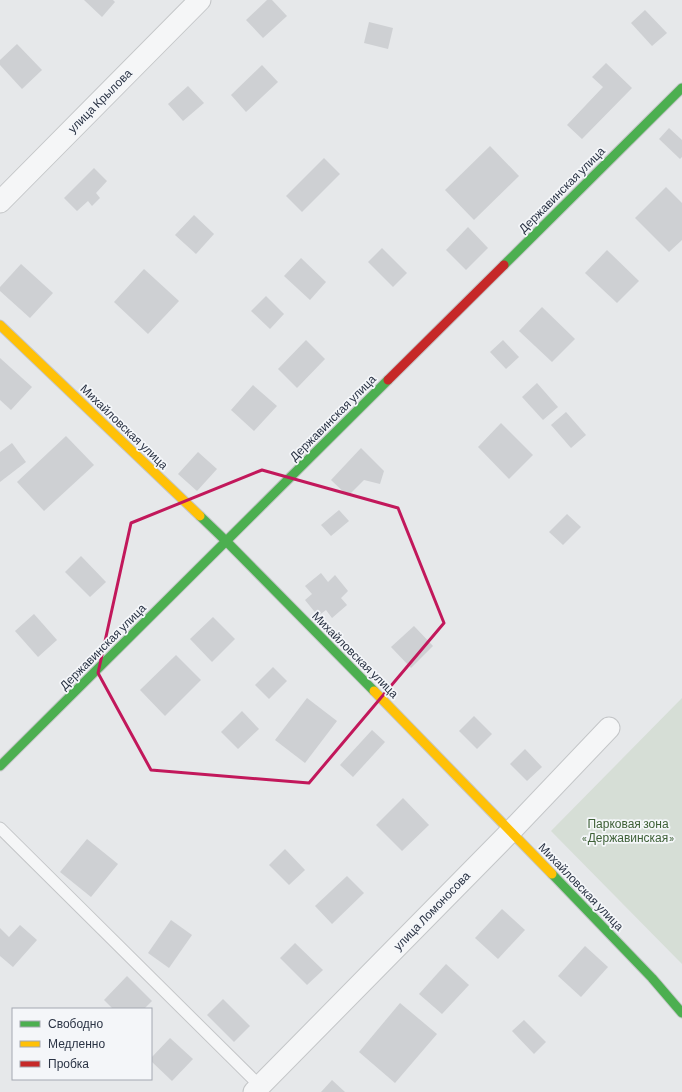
<svg xmlns="http://www.w3.org/2000/svg" width="682" height="1092" font-family="Barlow,sans-serif">
  <style>
    .green { fill: #d6ded6 }
    .building { fill: #ced0d3 }
    .lines { fill: none; stroke-linecap: round; stroke-linejoin: round }
    .lane-casing { stroke: #c4c6c8; stroke-width: 13 }
    .street-casing { stroke: #c4c6c8; stroke-width: 23 }
    .fast-casing { stroke: #c4c6c8; stroke-width: 11 }
    .slow-casing { stroke: #c4c6c8; stroke-width: 11 }
    .jam-casing { stroke: #c4c6c8; stroke-width: 11 }
    .lane { stroke: #f5f6f7; stroke-width: 11 }
    .street { stroke: #f5f6f7; stroke-width: 21 }
    .fast { stroke: #4caf50; stroke-width: 9 }
    .slow { stroke: #ffc107; stroke-width: 9 }
    .jam { stroke: #c62828; stroke-width: 9 }
    .marked { fill: none; stroke: #c2185b; stroke-width: 3; stroke-linejoin: round }
    .labels { text-anchor: middle; stroke-width: 3.5; stroke-linejoin: round; paint-order: stroke }
    .street-label { font-size: 12px; fill: #2b3445; stroke: #f4f6f9 }
    .park-label { font-size: 12px; fill: #3f6138; stroke: #f4f6f9 }
  </style>
  <rect width="100%" height="100%" fill="#e6e8ea"/>
  <polygon class="green" points="682,698 682,964 551,831"/>
  <g class="building">
    <polygon points="84,0 113,0 115,2 102,17"/>
    <polygon points="267,0 272,0 287,16 263,38 246,20"/>
    <polygon points="645,10 667,33 652,46 631,23"/>
    <polygon points="369,22 393,28 388,49 364,43"/>
    <polygon points="17,44 42,70 22,89 0,65 0,60"/>
    <polygon points="606,63 632,88 582,139 567,125 603,87 592,77"/>
    <polygon points="262,65 278,82 246,112 231,95"/>
    <polygon points="188,86 204,103 183,121 168,104"/>
    <polygon points="669,128 682,140 682,157 680,159 659,139"/>
    <polygon points="490,146 519,176 474,220 445,190"/>
    <polygon points="324,158 340,174 302,212 286,196"/>
    <polygon points="94,168 107,181 96,193 100,198 92,206 88,201 77,211 64,198"/>
    <polygon points="666,187 682,203 682,240 669,252 635,218"/>
    <polygon points="194,215 214,234 196,254 175,235"/>
    <polygon points="468,227 488,248 466,270 446,250"/>
    <polygon points="382,248 407,273 393,287 368,262"/>
    <polygon points="607,250 639,281 617,303 585,273"/>
    <polygon points="301,258 326,282 310,300 284,276"/>
    <polygon points="21,264 53,293 30,318 0,291 0,287"/>
    <polygon points="144,269 179,301 148,334 114,302"/>
    <polygon points="266,296 284,314 270,329 251,311"/>
    <polygon points="542,307 575,339 552,362 519,331"/>
    <polygon points="306,340 325,359 297,388 278,369"/>
    <polygon points="503,340 519,357 506,369 490,352"/>
    <polygon points="0,358 32,387 11,410 0,400"/>
    <polygon points="537,383 558,407 543,420 522,397"/>
    <polygon points="253,385 277,406 254,431 231,410"/>
    <polygon points="566,412 586,435 571,448 551,425"/>
    <polygon points="501,423 533,455 509,479 478,447"/>
    <polygon points="66,436 94,465 44,511 17,482"/>
    <polygon points="12,443 26,462 0,482 0,452"/>
    <polygon points="361,448 384,471 380,484 364,480 348,496 331,480"/>
    <polygon points="198,452 217,469 197,491 178,474"/>
    <polygon points="339,510 349,521 331,536 321,525"/>
    <polygon points="567,514 581,527 563,545 549,532"/>
    <polygon points="81,556 106,582 90,597 65,572"/>
    <polygon points="321,573 328,582 335,575 348,591 341,598 347,605 332,618 326,610 318,616 305,600 312,594 305,586"/>
    <polygon points="34,614 57,640 38,657 15,631"/>
    <polygon points="213,617 235,639 212,662 190,639"/>
    <polygon points="414,626 433,646 411,668 391,647"/>
    <polygon points="176,655 201,680 165,716 140,690"/>
    <polygon points="273,667 287,681 269,699 255,685"/>
    <polygon points="307,698 337,721 305,763 275,740"/>
    <polygon points="242,711 259,729 238,749 221,732"/>
    <polygon points="474,716 492,734 477,749 459,731"/>
    <polygon points="372,730 385,742 353,777 340,765"/>
    <polygon points="525,749 542,767 527,781 510,764"/>
    <polygon points="403,798 429,825 402,851 376,825"/>
    <polygon points="87,839 118,864 91,897 60,872"/>
    <polygon points="285,849 305,870 289,885 269,865"/>
    <polygon points="347,876 364,893 332,924 315,906"/>
    <polygon points="502,909 525,930 498,959 475,938"/>
    <polygon points="171,920 192,935 169,968 148,953"/>
    <polygon points="20,925 37,940 13,967 0,956 0,928 9,937"/>
    <polygon points="295,943 323,970 307,985 280,958"/>
    <polygon points="585,946 608,967 581,997 558,976"/>
    <polygon points="446,964 469,985 442,1014 419,994"/>
    <polygon points="127,976 152,1001 144,1009 113,1009 104,1000"/>
    <polygon points="223,999 250,1026 234,1042 207,1015"/>
    <polygon points="400,1003 437,1034 395,1083 359,1052"/>
    <polygon points="524,1020 546,1042 534,1054 512,1031"/>
    <polygon points="170,1038 193,1059 172,1081 151,1061 151,1058"/>
    <polygon points="332,1080 345,1092 321,1092"/>
  </g>
  <g class="lines">
    <defs>
      <polyline id="lane" points="0,828 260,1086"/>
      <g id="street">
        <polyline points="0,202 200,0"/>
        <polyline points="254,1092 511,831 609,728"/>
      </g>
      <g id="fast">
        <polyline points="504,265 682,88"/>
        <polyline points="200,516 226,541 374,691"/>
        <polyline points="0,766 388,380"/>
        <polyline points="552,874 652,978 682,1013"/>
      </g>
      <g id="slow">
        <polyline points="0,325 200,516"/>
        <polyline points="374,691 552,874"/>
      </g>
      <polyline id="jam" points="388,380 504,265"/>
    </defs>
    <use href="#lane" class="lane-casing"/>
    <use href="#street" class="street-casing"/>
    <use href="#fast" class="fast-casing"/>
    <use href="#slow" class="slow-casing"/>
    <use href="#jam" class="jam-casing"/>
    <use href="#lane" class="lane"/>
    <use href="#street" class="street"/>
    <use href="#fast" class="fast"/>
    <use href="#slow" class="slow"/>
    <use href="#jam" class="jam"/>
  </g>
  <path class="marked" d="M 262,470 L 398,508 L 444,623 L 309,783 L 151,770 L 98,673 L 131,523 Z"/>
  <g class="labels">
    <g class="street-label">
      <text transform="translate(100 101) rotate(-45)" y="4">улица Крылова</text>
      <text transform="translate(562 190) rotate(-45)" y="4">Державинская улица</text>
      <text transform="translate(333 418) rotate(-45)" y="4">Державинская улица</text>
      <text transform="translate(124 427) rotate(44)" y="4">Михайловская улица</text>
      <text transform="translate(103 647) rotate(-45)" y="4">Державинская улица</text>
      <text transform="translate(355 655) rotate(45)" y="4">Михайловская улица</text>
      <text transform="translate(581 887) rotate(46)" y="4">Михайловская улица</text>
      <text transform="translate(432 911) rotate(-46)" y="4">улица Ломоносова</text>
    </g>
    <g class="park-label">
      <text x="628" y="828">Парковая зона<tspan x="628" dy="14">«Державинская»</tspan></text>
    </g>
  </g>
  <rect x="12" y="1008" width="140" height="72" fill="#f4f6f9" stroke="#a4a8b1"/>
  <rect x="20" y="1021" width="20" height="6" fill="#4caf50" stroke="#a4a8b1"/>
  <text x="48" y="1028" font-size="12" fill="#2b3445">Свободно</text>
  <rect x="20" y="1041" width="20" height="6" fill="#ffc107" stroke="#a4a8b1"/>
  <text x="48" y="1048" font-size="12" fill="#2b3445">Медленно</text>
  <rect x="20" y="1061" width="20" height="6" fill="#c62828" stroke="#a4a8b1"/>
  <text x="48" y="1068" font-size="12" fill="#2b3445">Пробка</text>
</svg>
